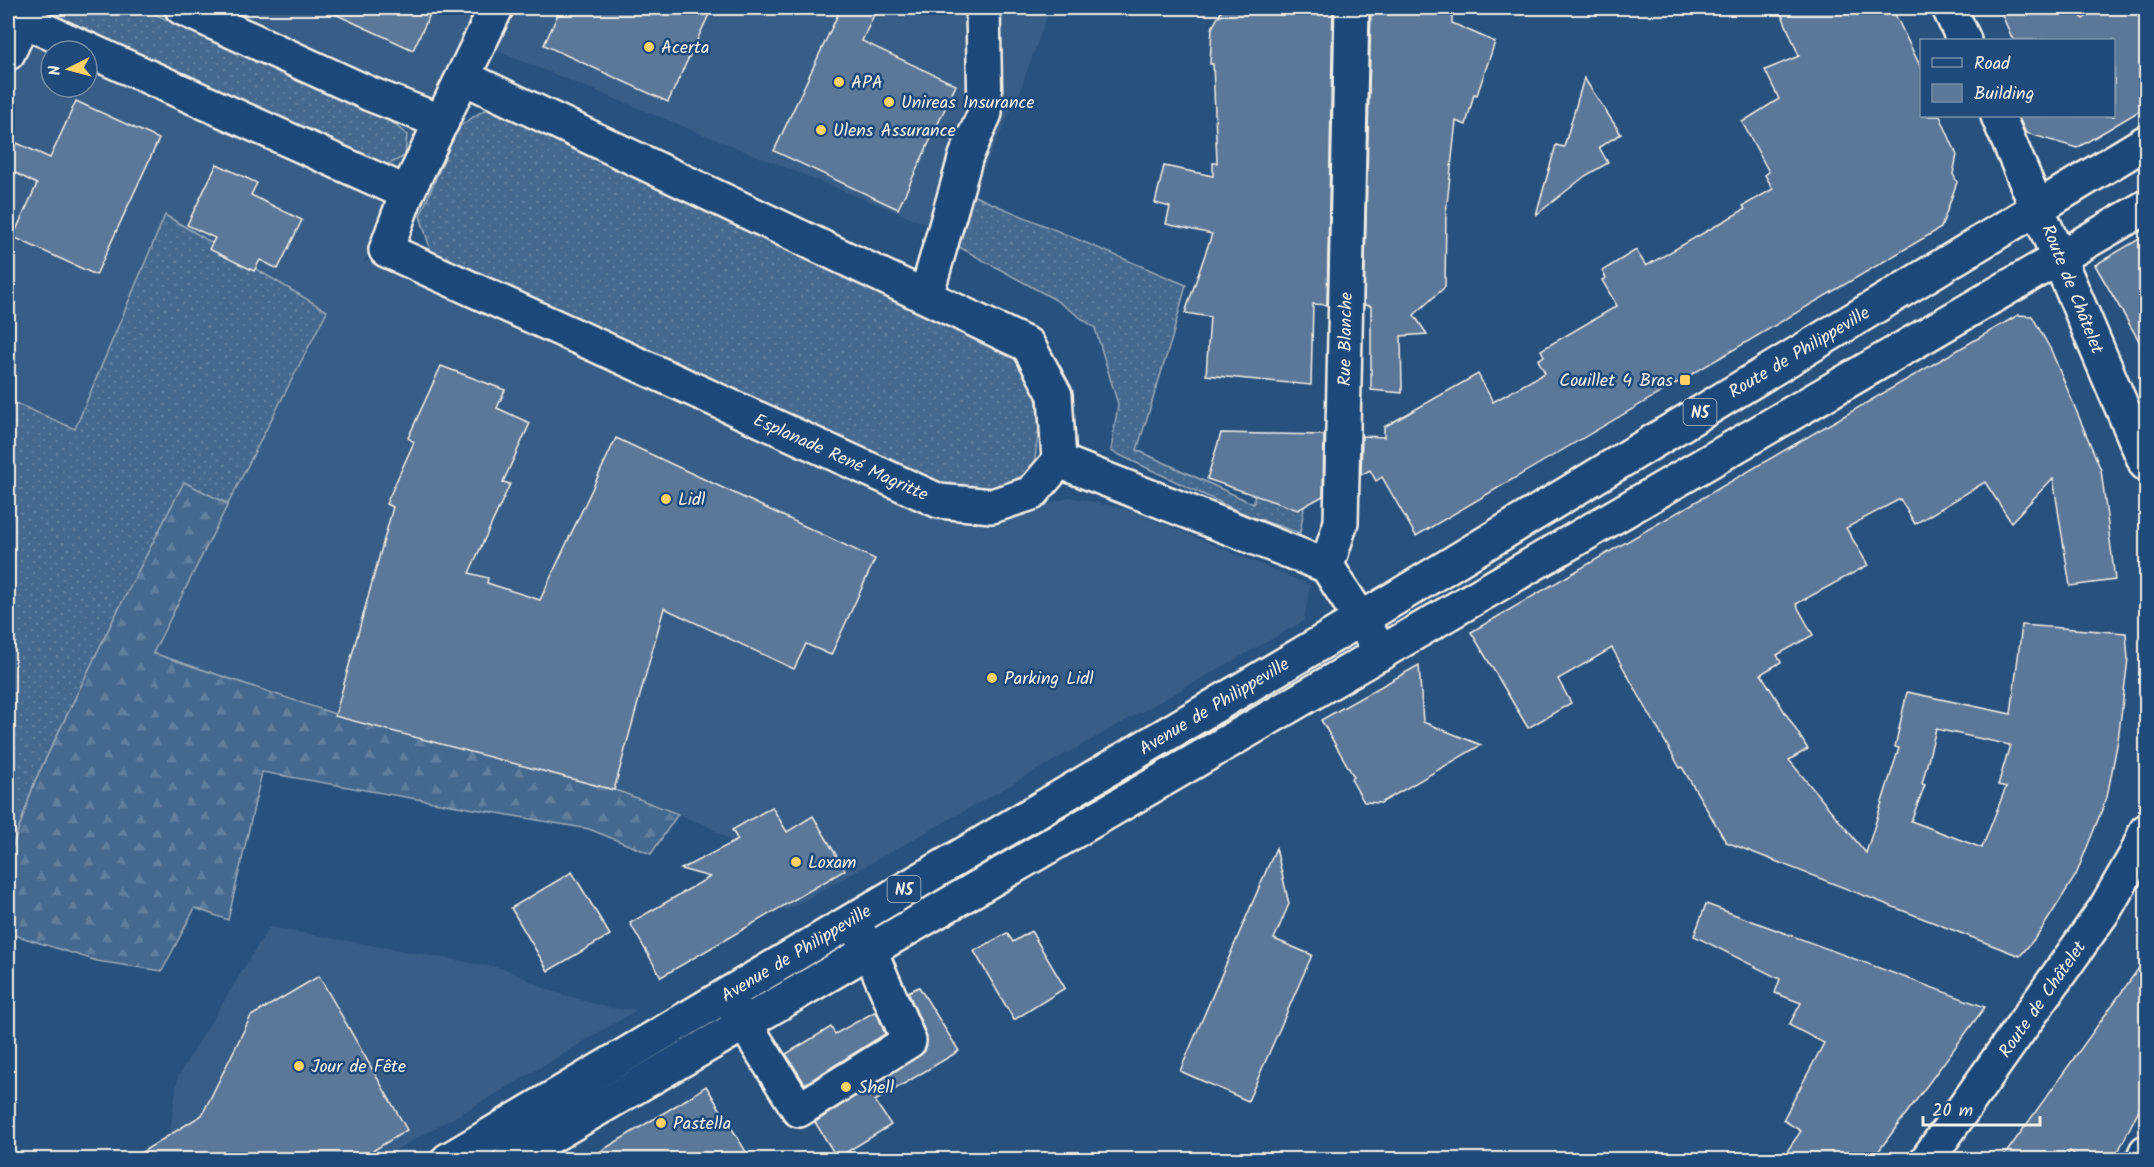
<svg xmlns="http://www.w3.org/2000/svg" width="2154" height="1167" font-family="Kalam,sans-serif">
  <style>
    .built { fill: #375d86; fill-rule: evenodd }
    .grass { fill: url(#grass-dots); stroke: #9cacbb; stroke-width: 1.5 }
    .forest { fill: url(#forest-firs); stroke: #9cacbb; stroke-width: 1.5 }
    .building { fill: #5b7899; stroke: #f4f1e8; stroke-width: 1.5; fill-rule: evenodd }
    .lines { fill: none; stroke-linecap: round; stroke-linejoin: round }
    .minor-casing { stroke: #f4f1e8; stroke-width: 38 }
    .major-casing { stroke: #f4f1e8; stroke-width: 38 }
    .minor { stroke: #1f4a7a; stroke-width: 33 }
    .major { stroke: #1f4a7a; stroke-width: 33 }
    .poi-dot { fill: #ffd166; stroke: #1f4a7a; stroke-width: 2 }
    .labels { text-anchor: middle; stroke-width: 5; stroke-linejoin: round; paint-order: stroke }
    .shield { fill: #1f4a7a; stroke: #b4bfc7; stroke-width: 1.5 }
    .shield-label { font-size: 16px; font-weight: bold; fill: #f4f1e8 }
    .poi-label { font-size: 18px; fill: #f4f1e8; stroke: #1f4a7a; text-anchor: start }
    .street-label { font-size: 18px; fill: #f4f1e8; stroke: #1f4a7a }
  </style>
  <defs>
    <pattern id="grass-dots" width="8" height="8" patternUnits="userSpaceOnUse" patternTransform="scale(1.5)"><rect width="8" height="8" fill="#45688e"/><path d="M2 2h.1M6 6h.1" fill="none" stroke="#607e9e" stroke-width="1.8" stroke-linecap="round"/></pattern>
    <pattern id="forest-firs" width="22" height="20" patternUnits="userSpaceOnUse" patternTransform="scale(1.5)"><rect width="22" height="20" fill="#45688e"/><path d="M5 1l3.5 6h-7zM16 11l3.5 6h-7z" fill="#607e9e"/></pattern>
  </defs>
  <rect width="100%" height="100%" fill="#28517e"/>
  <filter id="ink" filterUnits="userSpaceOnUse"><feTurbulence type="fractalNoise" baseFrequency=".0167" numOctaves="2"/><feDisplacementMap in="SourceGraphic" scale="12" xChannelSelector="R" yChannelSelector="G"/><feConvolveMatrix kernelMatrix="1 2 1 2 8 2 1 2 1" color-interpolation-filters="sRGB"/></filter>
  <g filter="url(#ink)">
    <g class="built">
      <path d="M 8,8 L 1050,8 L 1018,96 L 953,235 L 479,44 L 399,213 L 363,262 L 430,249 L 955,503 L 1020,513 L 1070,497 L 1130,510 L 1310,585 L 1304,621 L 785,911 L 754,856 L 707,826 L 678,814 L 621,792 L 354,719 L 152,653 L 327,311 L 165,215 L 75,430 L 8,400 ZM 51,51 L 87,51 L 87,87 L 51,87 Z"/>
      <polygon points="269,927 506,969 548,990 609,1008 637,1010 491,1097 379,1159 172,1160 167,1150 178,1076"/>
    </g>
    <g class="grass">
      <polygon points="54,8 142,8 393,123 407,135 405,156 389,164 374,163 60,17"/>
      <polygon points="484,110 513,113 1007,347 1035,386 1039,426 1034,468 994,494 951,492 433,258 420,216 458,127"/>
      <polygon points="972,195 1186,285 1172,338 1137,450 1254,504 1255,483 1308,484 1300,533 1249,516 1111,451 1118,404 1095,328 1054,299 957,246"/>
      <polygon points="165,215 327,311 228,504 184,483 111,624 35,781 8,861 8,400 75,429"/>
    </g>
    <polygon class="forest" points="184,482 228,504 153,653 341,716 621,792 678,814 651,854 589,829 262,772 228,920 195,908 162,971 97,961 8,933 8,861 35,781 111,624"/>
    <g class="building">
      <polygon points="322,8 433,8 413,50"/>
      <polygon points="561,8 712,8 668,102 544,45"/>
      <polygon points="841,8 877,8 862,41 956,85 898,209 774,151"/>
      <polygon points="1223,8 1333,8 1327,305 1313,304 1311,385 1206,375 1210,317 1185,313 1212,234 1166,224 1170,207 1155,203 1164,166 1213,176 1213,163 1217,163 1213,64 1210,64 1212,28"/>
      <polygon points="1371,8 1452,8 1452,23 1495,42 1477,95 1474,94 1466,125 1456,121 1446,213 1445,287 1414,315 1427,334 1401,336 1402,393 1371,390 1371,306 1364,305"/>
      <polygon points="1779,8 1892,8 1922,70 1922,116 1940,116 1957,155 1953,174 1957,182 1941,228 1416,536 1382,477 1376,481 1370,470 1361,475 1362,436 1384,437 1384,427 1478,374 1493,402 1545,373 1538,360 1544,356 1541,350 1617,306 1602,280 1606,278 1602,271 1636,250 1646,266 1745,209 1743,206 1773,189 1765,175 1769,172 1742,122 1779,99 1765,70 1799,56"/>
      <polygon points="1999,8 2075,8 2083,19 2099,8 2146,8 2146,107 2077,148 2026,133 2018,116 2114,116 2114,40 2013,40"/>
      <polygon points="1584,78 1621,134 1599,147 1608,163 1585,176 1536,215 1556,145 1564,147"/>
      <polygon points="76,101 159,139 96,275 13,237 37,184 8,169 8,139 50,158"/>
      <polygon points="217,164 257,183 251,195 302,220 278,269 260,260 254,271 209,249 215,238 187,225"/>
      <polygon points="2146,235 2146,353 2095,265"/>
      <path d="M 2018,315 L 2032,316 L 2051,350 L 2101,470 L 2115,580 L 2070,586 L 2053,478 L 2011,522 L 1985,482 L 1915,524 L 1900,499 L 1846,528 L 1868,565 L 1796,604 L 1813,635 L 1777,655 L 1781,662 L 1761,674 L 1808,749 L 1789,760 L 1866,853 L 1899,748 L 1895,747 L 1907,692 L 2011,714 L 2022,625 L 2126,633 L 2128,659 L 2118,740 L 2107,797 L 2076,875 L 2040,932 L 2020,956 L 1726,842 L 1682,767 L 1680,768 L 1612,648 L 1558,679 L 1571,703 L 1528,728 L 1471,632 ZM 1936,729 L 2010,745 L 1998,785 L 2006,787 L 1982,848 L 1911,821 L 1925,785 L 1922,784 Z"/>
      <polygon points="441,366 505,390 497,408 530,423 503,482 510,484 469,573 488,578 487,583 540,600 616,438 875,559 831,655 806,644 794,669 664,608 614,790 335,716 393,507 386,504 414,442 408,438"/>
      <polygon points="1221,433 1324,435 1323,496 1298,510 1207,479"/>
      <polygon points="1419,665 1423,722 1481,745 1381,803 1364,802 1351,779 1354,777 1321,720"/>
      <polygon points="772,807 787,832 813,816 845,870 661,977 630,923 710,877 681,869 738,840 732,830"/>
      <polygon points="1276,848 1289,904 1274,939 1312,955 1248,1101 1180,1071"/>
      <polygon points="572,872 610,935 548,971 511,908"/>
      <polygon points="1706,904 1985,1007 1872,1160 1781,1160 1801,1131 1783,1120 1824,1043 1789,1025 1801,1003 1775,993 1780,979 1694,936"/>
      <polygon points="1031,931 1065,988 1014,1020 974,951 1007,933 1013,942"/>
      <polygon points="2146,958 2146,1095 2114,1160 2082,1160 2070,1151 2064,1160 2001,1160"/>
      <polygon points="319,976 407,1130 358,1160 129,1160 202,1115 251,1016"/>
      <polygon points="919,987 959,1051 875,1101 891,1125 837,1158 815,1122 925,1051 926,1034 908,992"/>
      <polygon points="876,1011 885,1034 805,1084 786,1054 831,1027 835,1034"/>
      <polygon points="706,1086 751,1160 586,1160 690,1097"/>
    </g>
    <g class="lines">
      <defs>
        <g id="minor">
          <polyline points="182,8 370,94 442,122"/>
          <polyline points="1352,8 1341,522 1327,566 1382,653"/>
          <polyline points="24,21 407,193"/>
          <polyline points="8,53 29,8"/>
          <polyline points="463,77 1028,345 1055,395 1059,461 1032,493 992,506 939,501 386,250 407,193 496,8"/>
          <polyline points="2059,259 2146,464"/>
          <polyline points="926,296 966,156 985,113 983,8"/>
          <polyline points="1059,461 1327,566"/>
          <polyline points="729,999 799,1110 909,1041 870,951 856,928"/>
          <polyline points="1927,1160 2105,909 2136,855 2146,831"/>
          <polyline points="2143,1160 2146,1152"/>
        </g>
        <g id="major">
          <polyline points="1949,8 1964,40"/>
          <polyline points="1998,116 2059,259"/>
          <polyline points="448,1160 1361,619 2146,142"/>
          <polyline points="510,1160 2146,207"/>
        </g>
      </defs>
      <use href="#minor" class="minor-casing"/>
      <use href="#major" class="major-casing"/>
      <use href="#minor" class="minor"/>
      <use href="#major" class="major"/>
    </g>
  </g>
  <g class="poi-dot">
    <circle cx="649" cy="47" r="6"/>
    <circle cx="839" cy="82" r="6"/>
    <circle cx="889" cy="102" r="6"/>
    <circle cx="821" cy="130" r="6"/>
    <rect x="1679" y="374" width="12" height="12" rx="3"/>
    <circle cx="666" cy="499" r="6"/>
    <circle cx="992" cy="678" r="6"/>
    <circle cx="796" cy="862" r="6"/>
    <circle cx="299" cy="1066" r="6"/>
    <circle cx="846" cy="1087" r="6"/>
    <circle cx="661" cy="1123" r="6"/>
  </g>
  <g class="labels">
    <g class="shield">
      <rect x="1683.5" y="399" width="33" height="26" rx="4.5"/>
      <rect x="887.5" y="876" width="33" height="26" rx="4.5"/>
    </g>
    <g class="shield-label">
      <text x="1700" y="418">N5</text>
      <text x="904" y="895">N5</text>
    </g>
    <g class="poi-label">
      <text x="661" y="53">Acerta</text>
      <text x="851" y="88">APA</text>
      <text x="901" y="108">Unireas Insurance</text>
      <text x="833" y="136">Ulens Assurance</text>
      <text x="1673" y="386" text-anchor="end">Couillet 4 Bras</text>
      <text x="678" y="505">Lidl</text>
      <text x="1004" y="684">Parking Lidl</text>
      <text x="808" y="868">Loxam</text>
      <text x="311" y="1072">Jour de Fête</text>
      <text x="858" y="1093">Shell</text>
      <text x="673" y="1129">Pastella</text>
    </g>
    <g class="street-label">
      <text transform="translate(2073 289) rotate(68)" y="6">Route de Châtelet</text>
      <text transform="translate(1345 339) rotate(-89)" y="6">Rue Blanche</text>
      <text transform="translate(1799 352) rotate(-31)" y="6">Route de Philippeville</text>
      <text transform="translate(841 457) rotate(24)" y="6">Esplanade René Magritte</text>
      <text transform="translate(1214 706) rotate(-31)" y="6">Avenue de Philippeville</text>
      <text transform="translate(796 953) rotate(-31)" y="6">Avenue de Philippeville</text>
      <text transform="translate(2042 999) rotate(-55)" y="6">Route de Châtelet</text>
    </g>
  </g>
  <rect width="2154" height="1167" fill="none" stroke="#1f4a7a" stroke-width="30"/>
  <rect x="15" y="15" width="2124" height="1137" fill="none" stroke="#f4f1e8" stroke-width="2" filter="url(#ink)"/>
  <rect x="1920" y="39" width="195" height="78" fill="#1f4a7a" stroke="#748da6" stroke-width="1.5"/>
  <rect x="1932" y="58" width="30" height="9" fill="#1f4a7a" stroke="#748da6" stroke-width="1.5"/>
  <text x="1974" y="69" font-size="18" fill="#f4f1e8">Road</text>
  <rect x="1932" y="84" width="30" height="18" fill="#5b7899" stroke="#748da6" stroke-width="1.5"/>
  <text x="1974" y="99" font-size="18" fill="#f4f1e8">Building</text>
  <g transform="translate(69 69) rotate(264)"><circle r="28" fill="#1f4a7a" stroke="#748da6" stroke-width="1.5"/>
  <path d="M0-4.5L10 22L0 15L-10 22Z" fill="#ffd166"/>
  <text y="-9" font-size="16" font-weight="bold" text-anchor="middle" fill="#f4f1e8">N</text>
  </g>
  <path d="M1923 1116v9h117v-9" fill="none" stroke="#f4f1e8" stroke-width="3"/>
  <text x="1932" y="1116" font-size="18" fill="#f4f1e8" stroke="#1f4a7a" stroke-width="4.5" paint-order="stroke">20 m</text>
</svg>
